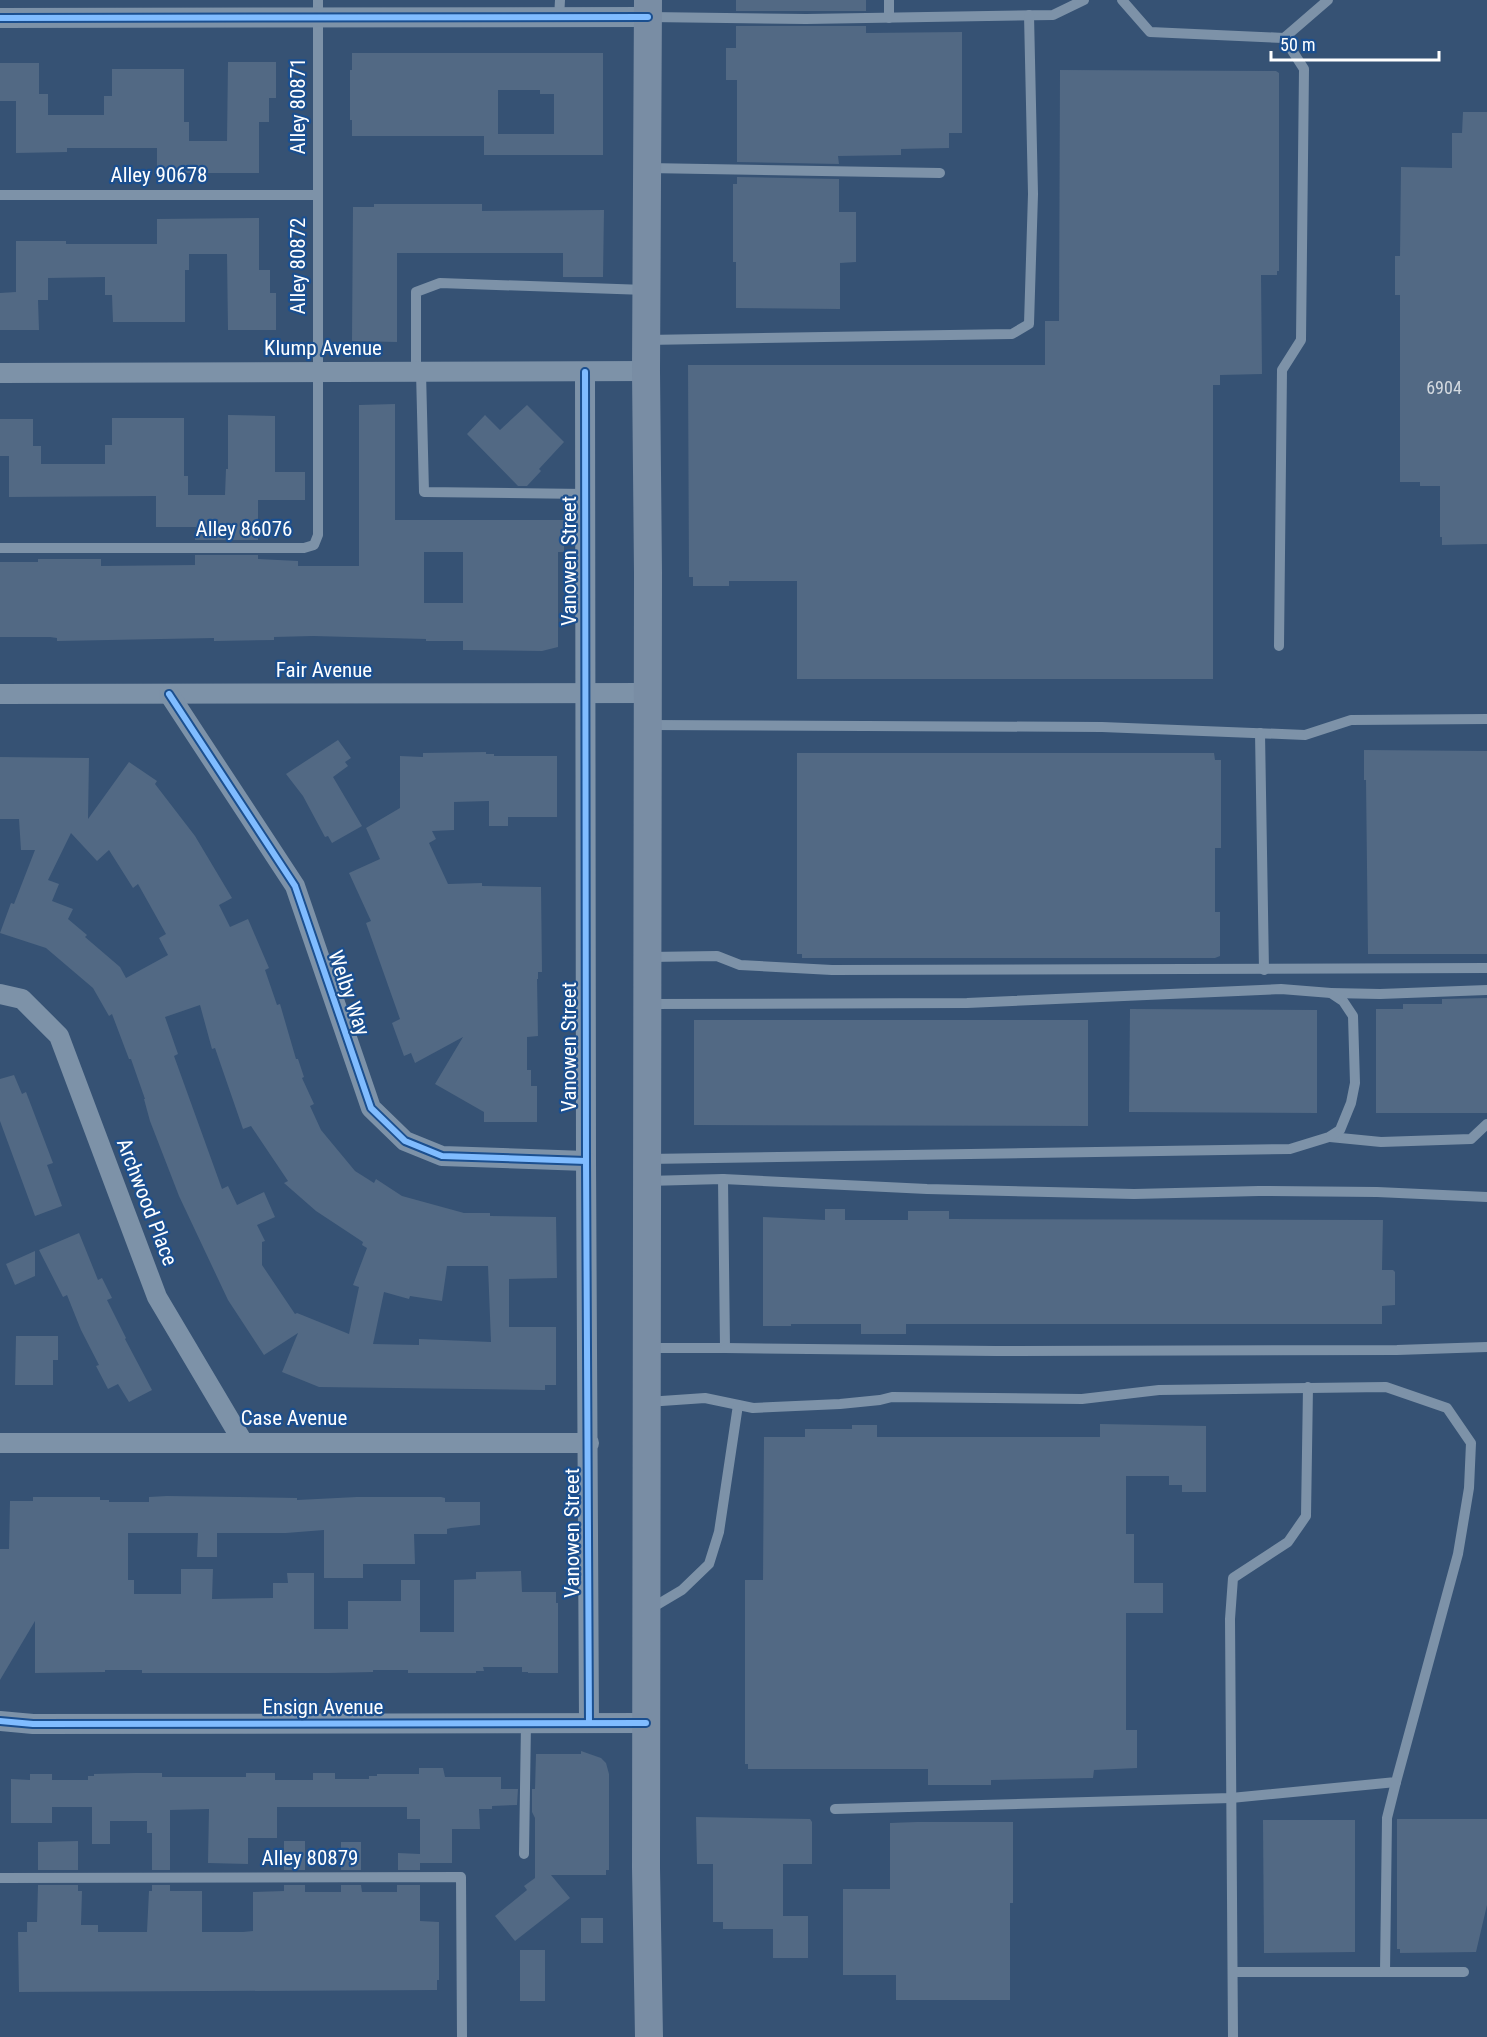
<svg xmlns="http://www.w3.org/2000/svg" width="1487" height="2037" font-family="'Roboto Condensed',sans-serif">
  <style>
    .building { fill: #526984; fill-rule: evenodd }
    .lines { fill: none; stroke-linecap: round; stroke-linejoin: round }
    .lane { stroke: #7d92a8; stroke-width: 10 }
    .street { stroke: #7d92a8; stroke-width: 20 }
    .secondary { stroke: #798da4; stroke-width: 28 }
    .cycleway-casing { stroke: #1b4f8f; stroke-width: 10 }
    .cycleway { stroke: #80bcff; stroke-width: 6 }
    .labels { text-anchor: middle; stroke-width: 4.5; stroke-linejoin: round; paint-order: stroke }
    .number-label { font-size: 18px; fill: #d4dae0 }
    .street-label { font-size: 21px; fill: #fff; stroke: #1b4f8f }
  </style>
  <rect width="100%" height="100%" fill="#365274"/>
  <g class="building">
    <rect x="736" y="0" width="130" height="11"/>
    <polygon points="736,26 866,26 866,33 962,32 962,133 949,133 949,148 901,149 901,155 838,156 839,164 737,162 737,80 726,80 726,48 736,48"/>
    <path d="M 352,53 L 603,53 L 603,155 L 484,155 L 484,136 L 352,136 L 352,120 L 350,120 L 350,70 L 352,70 ZM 498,90 L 540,90 L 540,94 L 554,94 L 554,134 L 498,134 Z"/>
    <polygon points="228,62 276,62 276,98 269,98 269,122 259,122 259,173 157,173 157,148 67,148 67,152 16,153 16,101 0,101 0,63 39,63 39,94 48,94 48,115 104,115 104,96 112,96 112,69 184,69 184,122 189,122 189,141 227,141"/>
    <polygon points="1060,70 1276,71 1279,73 1279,271 1277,271 1277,275 1261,275 1262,374 1220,375 1220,385 1213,385 1213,679 797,679 797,581 729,581 729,586 693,586 693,577 689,577 688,365 1045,365 1045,321 1059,321"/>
    <polygon points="1463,112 1487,112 1487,544 1442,545 1442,537 1440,537 1440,486 1420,486 1420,482 1400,482 1400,295 1395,295 1395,256 1400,256 1401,167 1452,168 1452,133 1462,133"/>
    <polygon points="737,177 839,179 839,212 856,212 856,262 840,263 840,309 736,308 736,262 733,262 733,184 737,184"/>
    <polygon points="374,204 482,204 482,211 604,210 603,277 563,277 563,253 397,253 397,342 352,341 353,207 374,207"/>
    <polygon points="259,218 259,270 270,270 270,293 276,293 276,330 228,330 227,254 189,254 189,270 185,270 185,322 113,322 112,295 105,295 105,277 48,278 48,300 38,300 39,330 0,330 0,293 16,292 16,241 66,241 66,244 157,244 157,219"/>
    <path d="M 395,404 L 395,520 L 564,520 L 564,552 L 558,552 L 558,647 L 542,651 L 463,650 L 463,641 L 426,641 L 426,639 L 313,636 L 274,637 L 274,640 L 214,641 L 214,638 L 57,641 L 57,638 L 50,637 L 0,637 L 0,562 L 38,562 L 38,559 L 101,559 L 101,566 L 195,565 L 195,555 L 258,555 L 258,559 L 298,561 L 298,566 L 359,566 L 359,405 ZM 424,552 L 463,552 L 463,603 L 424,603 Z"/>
    <polygon points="527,405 564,442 539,469 541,471 527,486 518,486 467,434 485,415 500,430"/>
    <polygon points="228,415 275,416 275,472 305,472 305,500 258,500 258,540 195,540 196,527 156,527 156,496 9,497 9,456 0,456 0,419 33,419 33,446 41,446 41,464 105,464 105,445 112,445 112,418 184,418 184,476 188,476 188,495 225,495 226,469 228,469"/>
    <polygon points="338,740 351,758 345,762 348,766 333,777 362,826 332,843 328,836 325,837 303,796 286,774"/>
    <polygon points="1364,750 1487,751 1487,954 1368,954 1366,780 1364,780"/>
    <polygon points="486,752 486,754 494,754 494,756 557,756 557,817 508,817 508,826 489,826 489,801 454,802 454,830 432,831 436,839 429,843 448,884 482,883 482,886 541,887 542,972 538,972 538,979 537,979 538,1036 527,1037 527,1070 531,1070 531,1086 537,1086 537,1122 484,1122 484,1112 435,1084 463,1037 415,1063 411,1053 404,1056 392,1023 400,1019 366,923 371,921 349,873 380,859 366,828 400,808 400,756 423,757 423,753"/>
    <polygon points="797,753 1214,753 1215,760 1221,760 1221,848 1215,848 1215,912 1220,912 1220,956 1215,958 802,958 802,954 797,954"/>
    <path d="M 0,757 L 89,758 L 88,819 L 129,762 L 157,781 L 155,784 L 195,836 L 232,898 L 219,905 L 230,927 L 248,919 L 269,968 L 265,970 L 277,1005 L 280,1004 L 296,1059 L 298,1059 L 304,1077 L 302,1078 L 314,1104 L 310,1106 L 321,1130 L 355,1171 L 374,1183 L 376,1179 L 402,1196 L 464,1213 L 490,1213 L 490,1216 L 556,1217 L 557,1278 L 509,1279 L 509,1327 L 556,1327 L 556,1385 L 545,1385 L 545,1390 L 319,1387 L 282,1372 L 298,1333 L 264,1355 L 228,1300 L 179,1196 L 150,1121 L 144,1099 L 145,1099 L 131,1059 L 129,1059 L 112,1014 L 109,1016 L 93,988 L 46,948 L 0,933 L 11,903 L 14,904 L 35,850 L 21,850 L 19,819 L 0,819 ZM 71,833 L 97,861 L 109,850 L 133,888 L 138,884 L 166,934 L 159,938 L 168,955 L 126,978 L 120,967 L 85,937 L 87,935 L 68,919 L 73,909 L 52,901 L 59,884 L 48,880 ZM 200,1005 L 212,1049 L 215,1048 L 243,1129 L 251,1126 L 288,1181 L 284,1183 L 316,1211 L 363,1242 L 362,1245 L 367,1248 L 353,1285 L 359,1287 L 349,1334 L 297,1313 L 295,1314 L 262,1265 L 262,1242 L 265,1241 L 257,1225 L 275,1217 L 264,1192 L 237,1205 L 228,1186 L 222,1189 L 174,1056 L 178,1054 L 165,1017 ZM 447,1266 L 488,1266 L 491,1342 L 419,1339 L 419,1345 L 373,1344 L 384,1292 L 409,1299 L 410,1296 L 442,1301 Z"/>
    <polygon points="1487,998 1487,1113 1376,1113 1376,1009 1403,1009 1403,1004 1442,1004 1442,999"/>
    <polygon points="1130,1009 1317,1010 1317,1113 1129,1112"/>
    <polygon points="694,1020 1088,1020 1088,1126 694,1125"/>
    <polygon points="14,1075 22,1094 26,1092 53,1163 47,1165 62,1206 35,1216 0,1121 0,1079"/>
    <polygon points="825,1209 845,1209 845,1220 908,1220 908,1211 949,1211 949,1219 1383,1220 1382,1270 1393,1270 1395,1272 1395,1305 1382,1306 1382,1324 906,1324 906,1334 861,1334 861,1324 791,1324 791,1326 763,1326 763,1217 825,1220"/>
    <polygon points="79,1233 98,1280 102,1278 112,1298 107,1300 126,1338 125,1339 152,1390 129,1402 118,1384 108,1389 96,1366 99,1365 81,1330 67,1295 63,1297 39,1250"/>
    <polygon points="35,1251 35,1276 15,1285 6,1264"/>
    <polygon points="16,1336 58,1336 58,1360 53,1360 53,1385 15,1385"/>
    <polygon points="1100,1424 1206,1426 1206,1492 1182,1492 1182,1485 1169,1485 1169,1476 1126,1476 1126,1534 1134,1534 1134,1583 1163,1583 1163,1613 1126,1613 1126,1730 1137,1730 1137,1768 1094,1770 1093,1778 991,1780 991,1785 928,1785 928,1769 748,1769 748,1764 745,1764 745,1580 763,1580 764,1437 805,1437 805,1429 852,1429 852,1425 877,1425 877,1437 1100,1437"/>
    <polygon points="167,1496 297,1498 297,1500 357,1497 441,1497 445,1498 445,1502 480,1502 480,1525 451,1528 447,1529 447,1534 414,1534 415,1564 363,1564 363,1578 324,1578 324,1530 286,1533 217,1533 217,1557 197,1557 198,1533 128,1533 128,1580 134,1580 134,1594 181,1594 181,1569 213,1569 212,1599 273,1598 273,1583 288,1583 287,1573 314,1573 314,1629 348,1629 348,1601 401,1601 401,1580 420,1580 420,1632 454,1632 454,1580 476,1579 476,1572 521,1571 522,1592 556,1592 556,1603 558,1603 558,1673 528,1673 528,1672 522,1672 522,1667 483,1667 484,1671 476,1671 476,1673 408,1673 408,1670 373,1670 373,1672 329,1673 142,1673 142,1670 105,1670 105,1672 35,1673 35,1621 0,1680 0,1549 9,1549 10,1501 33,1501 33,1497 100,1497 100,1500 109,1500 109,1502 149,1502 149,1497"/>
    <polygon points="581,1751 601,1758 606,1763 609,1774 609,1870 606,1870 606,1875 551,1875 570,1898 515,1941 495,1916 527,1890 524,1886 535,1878 535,1818 532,1812 532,1789 535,1789 536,1754 581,1754"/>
    <polygon points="419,1768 443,1768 445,1777 501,1777 501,1789 518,1789 517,1805 492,1806 492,1809 479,1809 480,1829 452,1829 452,1863 420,1863 420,1870 398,1870 398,1853 420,1854 420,1819 407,1819 407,1807 277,1807 277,1838 248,1838 248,1864 208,1863 209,1809 170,1810 170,1870 152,1870 152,1833 147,1833 147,1821 110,1821 110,1844 92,1844 92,1807 52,1807 52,1823 11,1823 11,1779 30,1780 30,1774 52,1774 52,1780 88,1780 88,1776 94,1776 94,1774 135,1773 162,1773 162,1777 246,1777 246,1773 275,1773 275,1780 313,1780 313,1773 335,1773 335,1779 369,1779 369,1776 377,1776 377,1774 419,1774"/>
    <polygon points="696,1817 810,1819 812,1822 812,1864 783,1864 783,1916 808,1916 808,1958 773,1958 773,1929 723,1929 723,1922 713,1922 713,1864 697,1864"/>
    <polygon points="1397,1819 1487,1819 1487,1905 1476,1952 1400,1953 1400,1949 1397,1949"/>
    <polygon points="1263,1820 1355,1820 1355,1952 1264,1953"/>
    <polygon points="917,1822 1013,1822 1013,1903 1010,1903 1010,2000 896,2000 896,1975 843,1975 843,1889 890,1889 890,1823"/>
    <polygon points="78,1841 78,1870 38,1870 38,1842"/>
    <rect x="284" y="1841" width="21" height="29"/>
    <rect x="341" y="1842" width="20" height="28"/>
    <polygon points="38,1885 78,1885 78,1891 82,1891 81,1925 98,1925 98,1932 147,1932 149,1891 152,1891 152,1885 170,1885 170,1891 202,1891 202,1932 243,1932 253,1931 253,1892 284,1891 284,1885 305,1885 305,1892 341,1892 341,1885 361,1885 362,1892 397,1892 397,1885 420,1885 420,1921 439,1922 439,1980 437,1980 437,1990 19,1992 18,1932 27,1932 27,1922 37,1922"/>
    <rect x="581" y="1918" width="22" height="25"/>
    <rect x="520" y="1950" width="25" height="51"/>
  </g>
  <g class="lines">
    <g class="lane">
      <polyline points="889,0 889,18"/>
      <polyline points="1122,0 1150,32 1284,38 1328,0"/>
      <polyline points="649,17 806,19 1053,15 1084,0"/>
      <polyline points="559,18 560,0"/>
      <polyline points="647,168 940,173"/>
      <polyline points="0,195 318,195"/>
      <polyline points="646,340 1012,334 1029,324 1033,194 1029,15"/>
      <polyline points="416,372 416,292 440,283 646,290"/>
      <polyline points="421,372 424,492 586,494"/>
      <polyline points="0,548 304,548 314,545 318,535 318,0"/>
      <polyline points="1279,646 1282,370 1301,340 1304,69 1284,38"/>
      <polyline points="648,725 1102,727 1305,735 1351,720 1487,719"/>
      <polyline points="1260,733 1264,970"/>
      <polyline points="649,957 717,956 740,965 832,970 1487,968"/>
      <polyline points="1331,993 1380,994 1487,990"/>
      <polyline points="1330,1137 1381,1142 1471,1139 1487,1124"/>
      <polyline points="647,1159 1290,1149 1329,1137 1340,1130 1351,1103 1355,1083 1353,1016 1343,1001 1331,993 1281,989 967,1003 648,1004"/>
      <polyline points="723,1179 927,1189 1134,1194 1259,1191 1377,1192 1487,1197"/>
      <polyline points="647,1181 723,1179 725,1348 649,1348"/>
      <polyline points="725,1348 996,1351 1397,1350 1487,1347"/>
      <polyline points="647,1402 705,1398 753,1408 840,1404 880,1400 892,1397 1082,1399 1159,1390 1386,1387 1447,1408 1471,1443 1469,1488 1458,1554 1396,1782 1231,1798 835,1809"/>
      <polyline points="650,1609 682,1590 709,1564 719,1532 738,1405"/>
      <polyline points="524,1854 526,1723"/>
      <polyline points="0,1878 461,1877 462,2037"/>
      <polyline points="1233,1972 1464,1972"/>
      <polyline points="1385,1972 1387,1818 1396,1782"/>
      <polyline points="1233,2037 1230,1619 1233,1578 1288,1542 1306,1516 1308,1387"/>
    </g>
    <g class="street">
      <polyline points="0,18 648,17"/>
      <polyline points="585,372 586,1161 589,1723"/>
      <polyline points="0,373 646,371"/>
      <polyline points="0,694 648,693"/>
      <polyline points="169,694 295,886 371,1108 405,1141 442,1156 586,1161"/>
      <polyline points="0,994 22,999 59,1036 157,1297 243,1442"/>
      <polyline points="0,1443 589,1443"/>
      <polyline points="0,1721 33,1724 646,1723"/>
    </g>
    <polyline class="secondary" points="648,0 646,371 648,573 646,1868 649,2037"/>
    <defs>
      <g id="cycleway">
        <polyline points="0,18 648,17"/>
        <polyline points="585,372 586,1161 589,1723"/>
        <polyline points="169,694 295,886 371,1108 405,1141 442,1156 586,1161"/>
        <polyline points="0,1721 33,1724 646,1723"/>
      </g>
    </defs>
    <use href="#cycleway" class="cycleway-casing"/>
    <use href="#cycleway" class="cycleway"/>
  </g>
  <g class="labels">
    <g class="number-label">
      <text x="1444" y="394">6904</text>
    </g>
    <g class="street-label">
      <text transform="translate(298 106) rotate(-90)" y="7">Alley 80871</text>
      <text x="159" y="182">Alley 90678</text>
      <text transform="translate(298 266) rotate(-90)" y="7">Alley 80872</text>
      <text x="323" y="355">Klump Avenue</text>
      <text x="244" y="536">Alley 86076</text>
      <text transform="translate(569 561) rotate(-90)" y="7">Vanowen Street</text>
      <text x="324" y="677">Fair Avenue</text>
      <text transform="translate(349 993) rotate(71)" y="7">Welby Way</text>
      <text transform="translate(569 1047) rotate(-90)" y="7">Vanowen Street</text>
      <text transform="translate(147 1202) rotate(69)" y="7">Archwood Place</text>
      <text x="294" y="1425">Case Avenue</text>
      <text transform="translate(572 1533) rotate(-90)" y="7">Vanowen Street</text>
      <text x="323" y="1714">Ensign Avenue</text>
      <text x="310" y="1865">Alley 80879</text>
    </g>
  </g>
  <path d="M1271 51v9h168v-9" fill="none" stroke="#ffffff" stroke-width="3"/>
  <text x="1280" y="51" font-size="18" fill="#ffffff" stroke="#1b4f8f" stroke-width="4.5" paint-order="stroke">50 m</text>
</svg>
